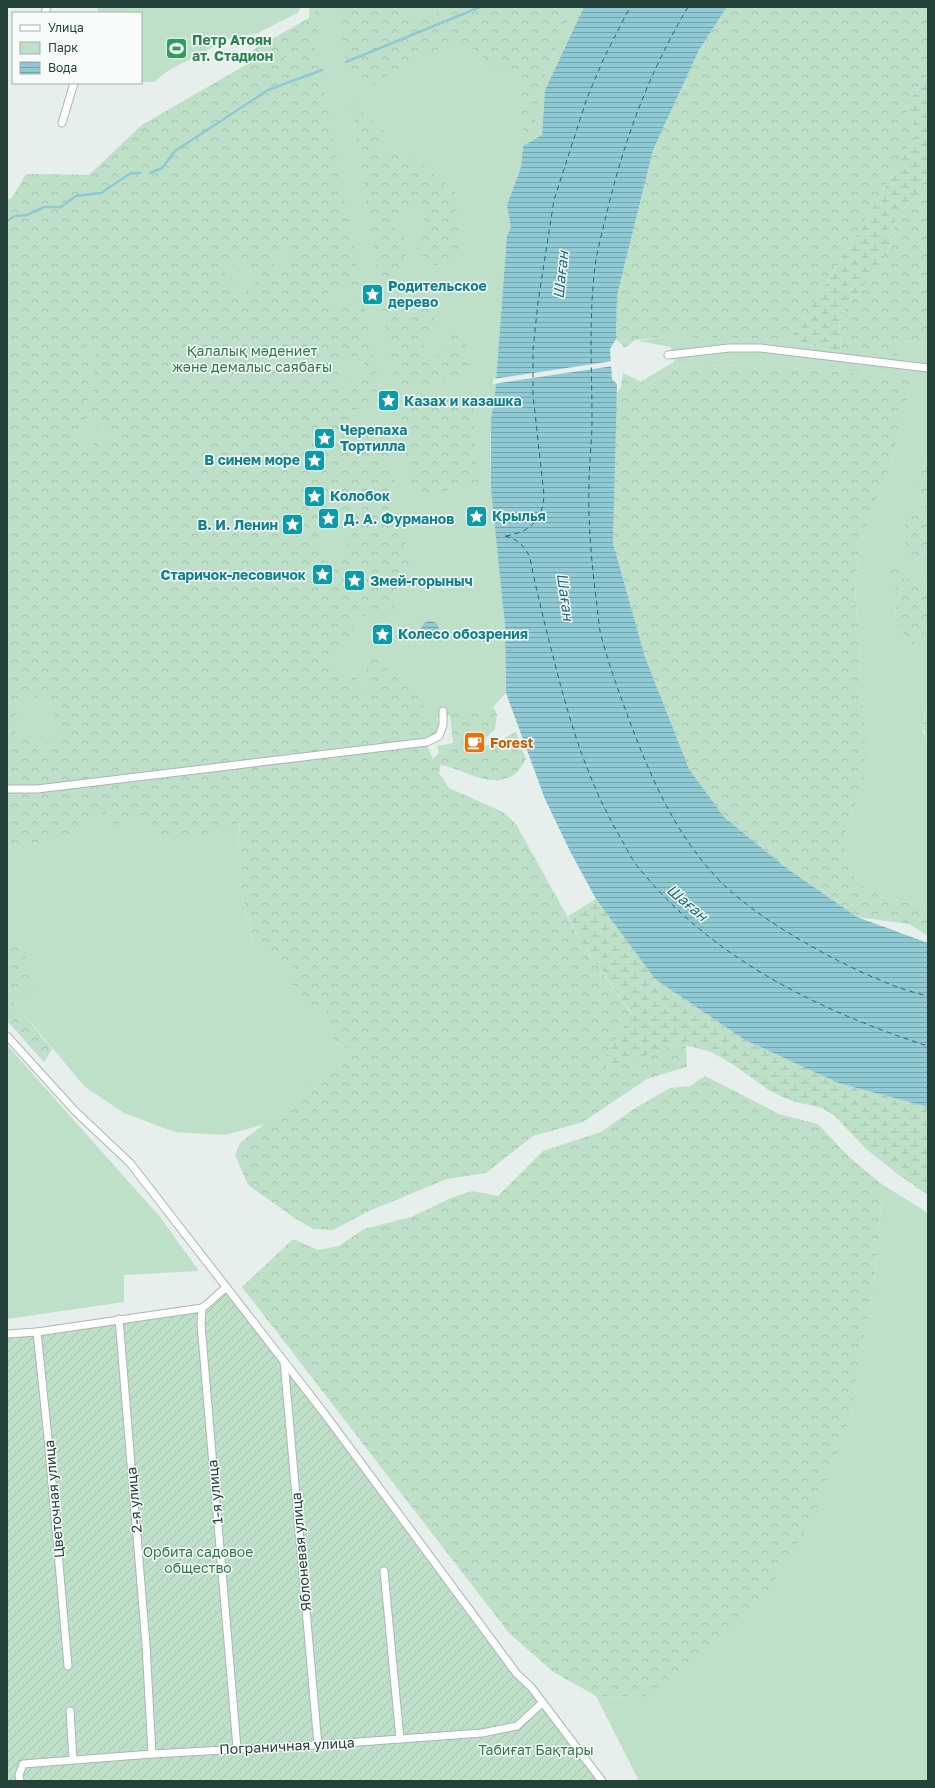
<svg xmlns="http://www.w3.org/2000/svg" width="935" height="1788" font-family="'Golos Text',sans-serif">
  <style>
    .green { fill: #bfe0c8 }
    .forest { fill: url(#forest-crowns); fill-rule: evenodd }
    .wetland { fill: url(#wetland-marsh) }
    .garden { fill: url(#garden-furrows) }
    .water { fill: url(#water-rules) }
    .pier { fill: #e6efeb }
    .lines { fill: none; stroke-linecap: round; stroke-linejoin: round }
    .stream { stroke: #8ec9d4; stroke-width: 2.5 }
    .ferry { stroke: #1c6f80; stroke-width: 1; stroke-dasharray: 5 4; stroke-linecap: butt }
    .street-casing { stroke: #a8b8b2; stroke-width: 9 }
    .street { stroke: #fff; stroke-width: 7 }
    .labels { text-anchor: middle; stroke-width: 3; stroke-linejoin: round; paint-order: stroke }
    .leisure-label { font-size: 14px; font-weight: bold; fill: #27864d; stroke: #f7fbf9; text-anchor: start }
    .culture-label { font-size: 14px; font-weight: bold; fill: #0d838f; stroke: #f7fbf9; text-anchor: start }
    .park-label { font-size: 14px; fill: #2d7a4b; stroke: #f7fbf9 }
    .food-label { font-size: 14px; font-weight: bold; fill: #c56008; stroke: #f7fbf9; text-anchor: start }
    .street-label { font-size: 14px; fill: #24423a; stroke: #f7fbf9 }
    .water-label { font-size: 15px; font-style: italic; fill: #1c6f80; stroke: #f7fbf9 }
  </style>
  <defs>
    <pattern id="forest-crowns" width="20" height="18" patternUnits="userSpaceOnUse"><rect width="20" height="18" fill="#bfe0c8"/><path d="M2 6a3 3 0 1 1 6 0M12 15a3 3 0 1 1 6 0" fill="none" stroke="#a4c1ad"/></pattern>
    <pattern id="wetland-marsh" width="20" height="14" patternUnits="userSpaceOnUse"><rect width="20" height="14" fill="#bfe0c8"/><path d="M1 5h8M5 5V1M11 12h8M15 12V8" fill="none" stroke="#a4c1ad"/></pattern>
    <pattern id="garden-furrows" width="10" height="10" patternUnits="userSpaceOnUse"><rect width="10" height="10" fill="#bfe0c8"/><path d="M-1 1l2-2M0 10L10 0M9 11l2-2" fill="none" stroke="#a4c1ad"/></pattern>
    <pattern id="water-rules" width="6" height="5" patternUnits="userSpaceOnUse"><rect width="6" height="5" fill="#8ec9d4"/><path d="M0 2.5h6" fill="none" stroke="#74a5ad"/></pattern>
  </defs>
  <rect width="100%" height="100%" fill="#e6efeb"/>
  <g class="green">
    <polygon points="97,7 300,7 299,12 256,34 233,37 169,70 154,82 141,82 141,13 99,13"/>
    <path d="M 310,7 L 584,7 L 545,90 L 542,135 L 523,146 L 521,167 L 507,205 L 512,228 L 507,235 L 495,394 C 482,471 501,548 505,625 C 506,648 505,670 506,693 L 493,707 L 429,720 L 7,777 L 7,200 L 12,198 L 26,174 L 89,175 L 142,125 L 258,58 L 253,50 L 309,18 Z"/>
    <polygon points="678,324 747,338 789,341 841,352 903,341 928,343 928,457 917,483 924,509 928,507 928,521 913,513 915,561 928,550 928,585 919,578 901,591 893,618 910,647 928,630 928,704 924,717 923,732 928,738 928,907 886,898 866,889 855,878 845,857 845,835 865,766 865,728 855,588 858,561 864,534 889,469 906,406 909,388 913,378 767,366 704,365 671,368 648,385 640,382 674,362 671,347 638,341 662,337"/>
    <polygon points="113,812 143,815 149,837 180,841 240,822 237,869 253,943 296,969 293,984 325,1008 333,1041 356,1053 265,1124 225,1135 175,1132 124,1113 85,1087 11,999 22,943 7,936 7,863 23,843 40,844 70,835 90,818"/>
    <polygon points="7,1045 160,1217 199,1271 124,1275 124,1302 7,1319"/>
    <polygon points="883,1185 928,1213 928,1781 639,1781 596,1696 644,1697 850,1417 874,1284"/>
  </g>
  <g class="forest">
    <polygon points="337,7 406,7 404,8 412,25 449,7 573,7 540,87 534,128 524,136 518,82 460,40 411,62 364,91 348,73"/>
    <polygon points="727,7 928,7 928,74 905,107 917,133 853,241 789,341 747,338 687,337 678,325 662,337 635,340 625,348 616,339 617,297 653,150 699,50"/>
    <path d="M 318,10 L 321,33 L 311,47 L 317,49 L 379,387 L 373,395 L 375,405 L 347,411 L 352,438 L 385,432 L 396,488 L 387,507 L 402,522 L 413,586 L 399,582 L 389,605 L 402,611 L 354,617 L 349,647 L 325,662 L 335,673 L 354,675 L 364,692 L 381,686 L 367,677 L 366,661 L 390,657 L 386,676 L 399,675 L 426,698 L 420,715 L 436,718 L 440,725 L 437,735 L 425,741 L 433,759 L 439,753 L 437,746 L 453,743 L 450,715 L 493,707 L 497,714 L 495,729 L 486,738 L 485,746 L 496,742 L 516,732 L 526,759 C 523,764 519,771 515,774 C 491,791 465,769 441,765 L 439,773 L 449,788 L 503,812 L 516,824 L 582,943 L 632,1015 L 597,1071 L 654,1053 L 674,1044 L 686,1046 L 687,1067 L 647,1079 L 583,1122 L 533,1136 L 486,1173 L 447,1179 L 369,1211 L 333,1230 L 313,1229 L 293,1217 L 248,1185 L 235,1155 L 240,1143 L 356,1053 L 333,1041 L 325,1008 L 301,1005 L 293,984 L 295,969 L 253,943 L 237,869 L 240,823 L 180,841 L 149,837 L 143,815 L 114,829 L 112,812 L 90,818 L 70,835 L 40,844 L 23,843 L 7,863 L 7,200 L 12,198 L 26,174 L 89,175 L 142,125 L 258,58 L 253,50 L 309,18 ZM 294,53 L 301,59 L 296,65 L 284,69 L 282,62 L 288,54 ZM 284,249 L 291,255 L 279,268 L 273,262 ZM 240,257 L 260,276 L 244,295 L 223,276 ZM 357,288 L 359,302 L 324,308 L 321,294 ZM 90,342 L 96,352 L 91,419 L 98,428 L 93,447 L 82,451 L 78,445 L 81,439 L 76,433 L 78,428 L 86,422 L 89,353 L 86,343 ZM 363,355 L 367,380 L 340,385 L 336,360 ZM 155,431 L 159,436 L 157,441 L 153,442 L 148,437 L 151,432 ZM 110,432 L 110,439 L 99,440 L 98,433 ZM 272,453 L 276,470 L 267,472 L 264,455 ZM 334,527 L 341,534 L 348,536 L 347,548 L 342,557 L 334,558 L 326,562 L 315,550 L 323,534 ZM 187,544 L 188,551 L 177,553 L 176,546 ZM 32,695 L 45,701 L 60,722 L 60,732 L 46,744 L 31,743 L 16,735 L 12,722 L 24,702 Z"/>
    <polygon points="351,102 384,131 377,150 418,160 456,193 459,252 435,266 417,250 424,219 434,203 399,212 391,224 406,239 409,253 400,260 400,269 388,268 397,286 385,288 379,282"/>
    <polygon points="928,172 928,343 903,341 897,356 841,352 839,318 889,251 896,216 915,197"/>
    <polygon points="443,296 415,368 447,350 451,336 466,335 469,376 403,390 396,384 382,305 387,297"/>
    <polygon points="704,365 767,366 914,378 909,388 906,406 889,469 864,534 858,561 855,588 865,728 865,766 863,786 852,811 845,835 845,857 855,878 867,889 886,898 928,907 928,936 909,924 857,917 785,867 724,817 689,769 645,657 613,543 616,395 621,387 623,373 648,385 671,368"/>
    <polygon points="472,395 478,484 420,496 411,484 400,417 404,410 407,403"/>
    <polygon points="928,457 928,507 924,509 917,483"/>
    <polygon points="913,513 928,521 928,550 914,561 900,532"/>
    <polygon points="901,568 904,580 919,578 928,585 928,630 910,647 893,618 901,592 891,585 891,570"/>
    <path d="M 928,705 L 928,738 C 920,728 924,716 928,705 Z"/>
    <polygon points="7,936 22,943 33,989 11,999 52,1049 44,1062 7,1021"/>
    <polygon points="705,1076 779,1114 818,1124 850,1158 883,1185 874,1284 850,1417 813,1519 770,1588 716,1645 644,1697 596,1696 552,1671 509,1633 242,1287 293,1239 318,1250 339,1246 364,1229 411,1217 451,1198 472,1191 498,1196 543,1151 601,1132 632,1110 670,1088 690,1086"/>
  </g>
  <g class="wetland">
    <polygon points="928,74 928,172 915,197 896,216 889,251 839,318 841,352 789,341 853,241 917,133 905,107"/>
    <polygon points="596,899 655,979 745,1040 838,1083 928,1107 928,1195 899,1175 865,1148 835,1116 822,1108 792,1101 770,1091 734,1065 711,1052 693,1047 674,1044 654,1053 597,1071 632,1014 582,943 568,916"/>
  </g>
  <polygon class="garden" points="226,1288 599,1781 7,1781 7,1334 202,1308"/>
  <g class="water">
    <polygon points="584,7 727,7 699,50 653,150 617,296 616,339 610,349 612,379 617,384 613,543 645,657 689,769 724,817 785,867 857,917 928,943 928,1107 838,1083 745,1040 655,979 596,899 570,851 545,799 506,693 505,625 491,488 491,419 495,394 507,235 511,228 507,205 521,167 523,146 542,135 545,90"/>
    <circle cx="430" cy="630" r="9"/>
  </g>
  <polygon class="pier" points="613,361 613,366 493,384 493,379"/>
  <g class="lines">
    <g class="stream">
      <polyline points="346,62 480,7"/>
      <polyline points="150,173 162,168 175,151 268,90 322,70"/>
      <polyline points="7,221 15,216 27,215 44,207 61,207 76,196 101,193 131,173 140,173"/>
    </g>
    <g class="ferry">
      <path d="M 688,7 C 649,73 625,137 607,212 C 602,233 596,254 594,275 C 589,324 592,373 592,421 C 592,443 589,464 589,485 C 588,520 591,555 595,590 C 597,603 598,618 600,631 C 607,659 617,687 627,714 C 649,774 675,835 720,881 C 751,912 792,936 831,957 C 860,972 896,989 928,996"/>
      <path d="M 505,536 C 518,539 525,546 530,558 C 537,594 546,629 555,664 C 570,723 588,782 619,835 C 625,845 630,857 638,867 C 711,958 819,1011 928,1046"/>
      <path d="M 506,536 C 530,532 543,520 544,495 L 533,395 L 533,350 L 538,302 L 554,200 L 587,98 L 604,58 L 630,7"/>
    </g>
    <defs>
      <g id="street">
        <polyline points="45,13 47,7"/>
        <polyline points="62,123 74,83"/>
        <polyline points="668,355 729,348 760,348 928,368"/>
        <polyline points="7,789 37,789 427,742 439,736 443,725 443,711"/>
        <polyline points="7,1036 75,1111 130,1163 324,1413 517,1674 531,1687 602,1781"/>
        <polyline points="202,1308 201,1324 237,1748"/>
        <polyline points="119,1319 146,1645 152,1754"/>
        <polyline points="37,1332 48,1438 68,1666"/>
        <path d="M 7,1334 L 37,1332 L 202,1308 C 211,1302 217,1294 226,1288"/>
        <polyline points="284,1361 318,1745"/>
        <polyline points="384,1571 400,1739"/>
        <polyline points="70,1711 73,1759"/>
        <polyline points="20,1781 19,1775 23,1764 152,1754 318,1745 482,1733 517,1726 542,1703"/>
      </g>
    </defs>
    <use href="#street" class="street-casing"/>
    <use href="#street" class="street"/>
  </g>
  <defs>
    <symbol id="stadium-square" viewBox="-11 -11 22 22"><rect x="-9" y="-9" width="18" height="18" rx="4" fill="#2e9e5b" stroke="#f7fbf9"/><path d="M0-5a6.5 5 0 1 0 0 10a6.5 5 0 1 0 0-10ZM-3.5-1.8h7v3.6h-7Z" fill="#fff"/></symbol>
    <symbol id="sight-square" viewBox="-11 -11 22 22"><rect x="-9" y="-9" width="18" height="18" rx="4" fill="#0f9aa8" stroke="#f7fbf9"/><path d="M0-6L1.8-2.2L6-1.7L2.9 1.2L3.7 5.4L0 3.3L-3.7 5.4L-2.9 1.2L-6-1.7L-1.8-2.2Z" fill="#fff"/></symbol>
    <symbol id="cafe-square" viewBox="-11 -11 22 22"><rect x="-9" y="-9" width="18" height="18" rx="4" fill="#e8710a" stroke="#f7fbf9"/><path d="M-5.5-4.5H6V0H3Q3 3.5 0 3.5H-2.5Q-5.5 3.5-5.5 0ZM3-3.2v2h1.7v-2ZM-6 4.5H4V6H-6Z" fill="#fff"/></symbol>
  </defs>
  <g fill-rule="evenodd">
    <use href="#stadium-square" x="164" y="36" width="25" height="25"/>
    <use href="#sight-square" x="360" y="282" width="25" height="25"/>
    <use href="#sight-square" x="376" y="388" width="25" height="25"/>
    <use href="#sight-square" x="312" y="426" width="25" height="25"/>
    <use href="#sight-square" x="302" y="448" width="25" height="25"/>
    <use href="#sight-square" x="302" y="484" width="25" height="25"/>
    <use href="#sight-square" x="464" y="504" width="25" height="25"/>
    <use href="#sight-square" x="316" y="506" width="25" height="25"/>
    <use href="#sight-square" x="280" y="512" width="25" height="25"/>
    <use href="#sight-square" x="310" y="562" width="25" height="25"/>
    <use href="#sight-square" x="342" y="568" width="25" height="25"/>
    <use href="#sight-square" x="370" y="622" width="25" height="25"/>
    <use href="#cafe-square" x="462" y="730" width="25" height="25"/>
  </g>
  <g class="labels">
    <g class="leisure-label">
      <text x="192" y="45">Петр Атоян<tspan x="192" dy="16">ат. Стадион</tspan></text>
    </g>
    <g class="culture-label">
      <text x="388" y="291">Родительское<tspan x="388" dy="16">дерево</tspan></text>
      <text x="404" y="406">Казах и казашка</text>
      <text x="340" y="435">Черепаха<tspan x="340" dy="16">Тортилла</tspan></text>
      <text x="300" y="465" text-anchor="end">В синем море</text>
      <text x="330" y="501">Колобок</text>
      <text x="492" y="521">Крылья</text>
      <text x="344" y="524">Д. А. Фурманов</text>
      <text x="278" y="530" text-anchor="end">В. И. Ленин</text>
      <text x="306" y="580" text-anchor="end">Старичок-лесовичок</text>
      <text x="370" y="586">Змей-горыныч</text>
      <text x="398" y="639">Колесо обозрения</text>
    </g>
    <g class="park-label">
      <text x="252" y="356">Қалалық мәдениет<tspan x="252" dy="16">және демалыс саябағы</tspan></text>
      <text x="198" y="1557">Орбита садовое<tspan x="198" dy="16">общество</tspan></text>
      <text x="536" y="1755">Табиғат Бақтары</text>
    </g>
    <g class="food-label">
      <text x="490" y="748">Forest</text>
    </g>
    <g class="street-label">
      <text transform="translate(215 1492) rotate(-95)" y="5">1-я улица</text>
      <text transform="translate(54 1499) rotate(-95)" y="5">Цветочная улица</text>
      <text transform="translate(134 1500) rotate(-95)" y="5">2-я улица</text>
      <text transform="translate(301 1552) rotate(-95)" y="5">Яблоневая улица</text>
      <text transform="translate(287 1746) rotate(-3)" y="5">Пограничная улица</text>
    </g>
    <g class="water-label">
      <text transform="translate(561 275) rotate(-84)" y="5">Шаған</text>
      <text transform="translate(565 597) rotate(82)" y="5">Шаған</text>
      <text transform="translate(687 903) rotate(40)" y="5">Шаған</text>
    </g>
  </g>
  <rect width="935" height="1788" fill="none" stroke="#24423a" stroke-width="16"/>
  <rect x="12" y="12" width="130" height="72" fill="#f7fbf9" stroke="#a3b1ad"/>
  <rect x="20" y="25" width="20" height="6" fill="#ffffff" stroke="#a3b1ad"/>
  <text x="48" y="32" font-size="12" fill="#24423a">Улица</text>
  <rect x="20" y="42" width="20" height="12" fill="#bfe0c8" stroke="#a3b1ad"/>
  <text x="48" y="52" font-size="12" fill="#24423a">Парк</text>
  <rect x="20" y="62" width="20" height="12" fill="url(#water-rules)" stroke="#a3b1ad"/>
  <text x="48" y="72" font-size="12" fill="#24423a">Вода</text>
</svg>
